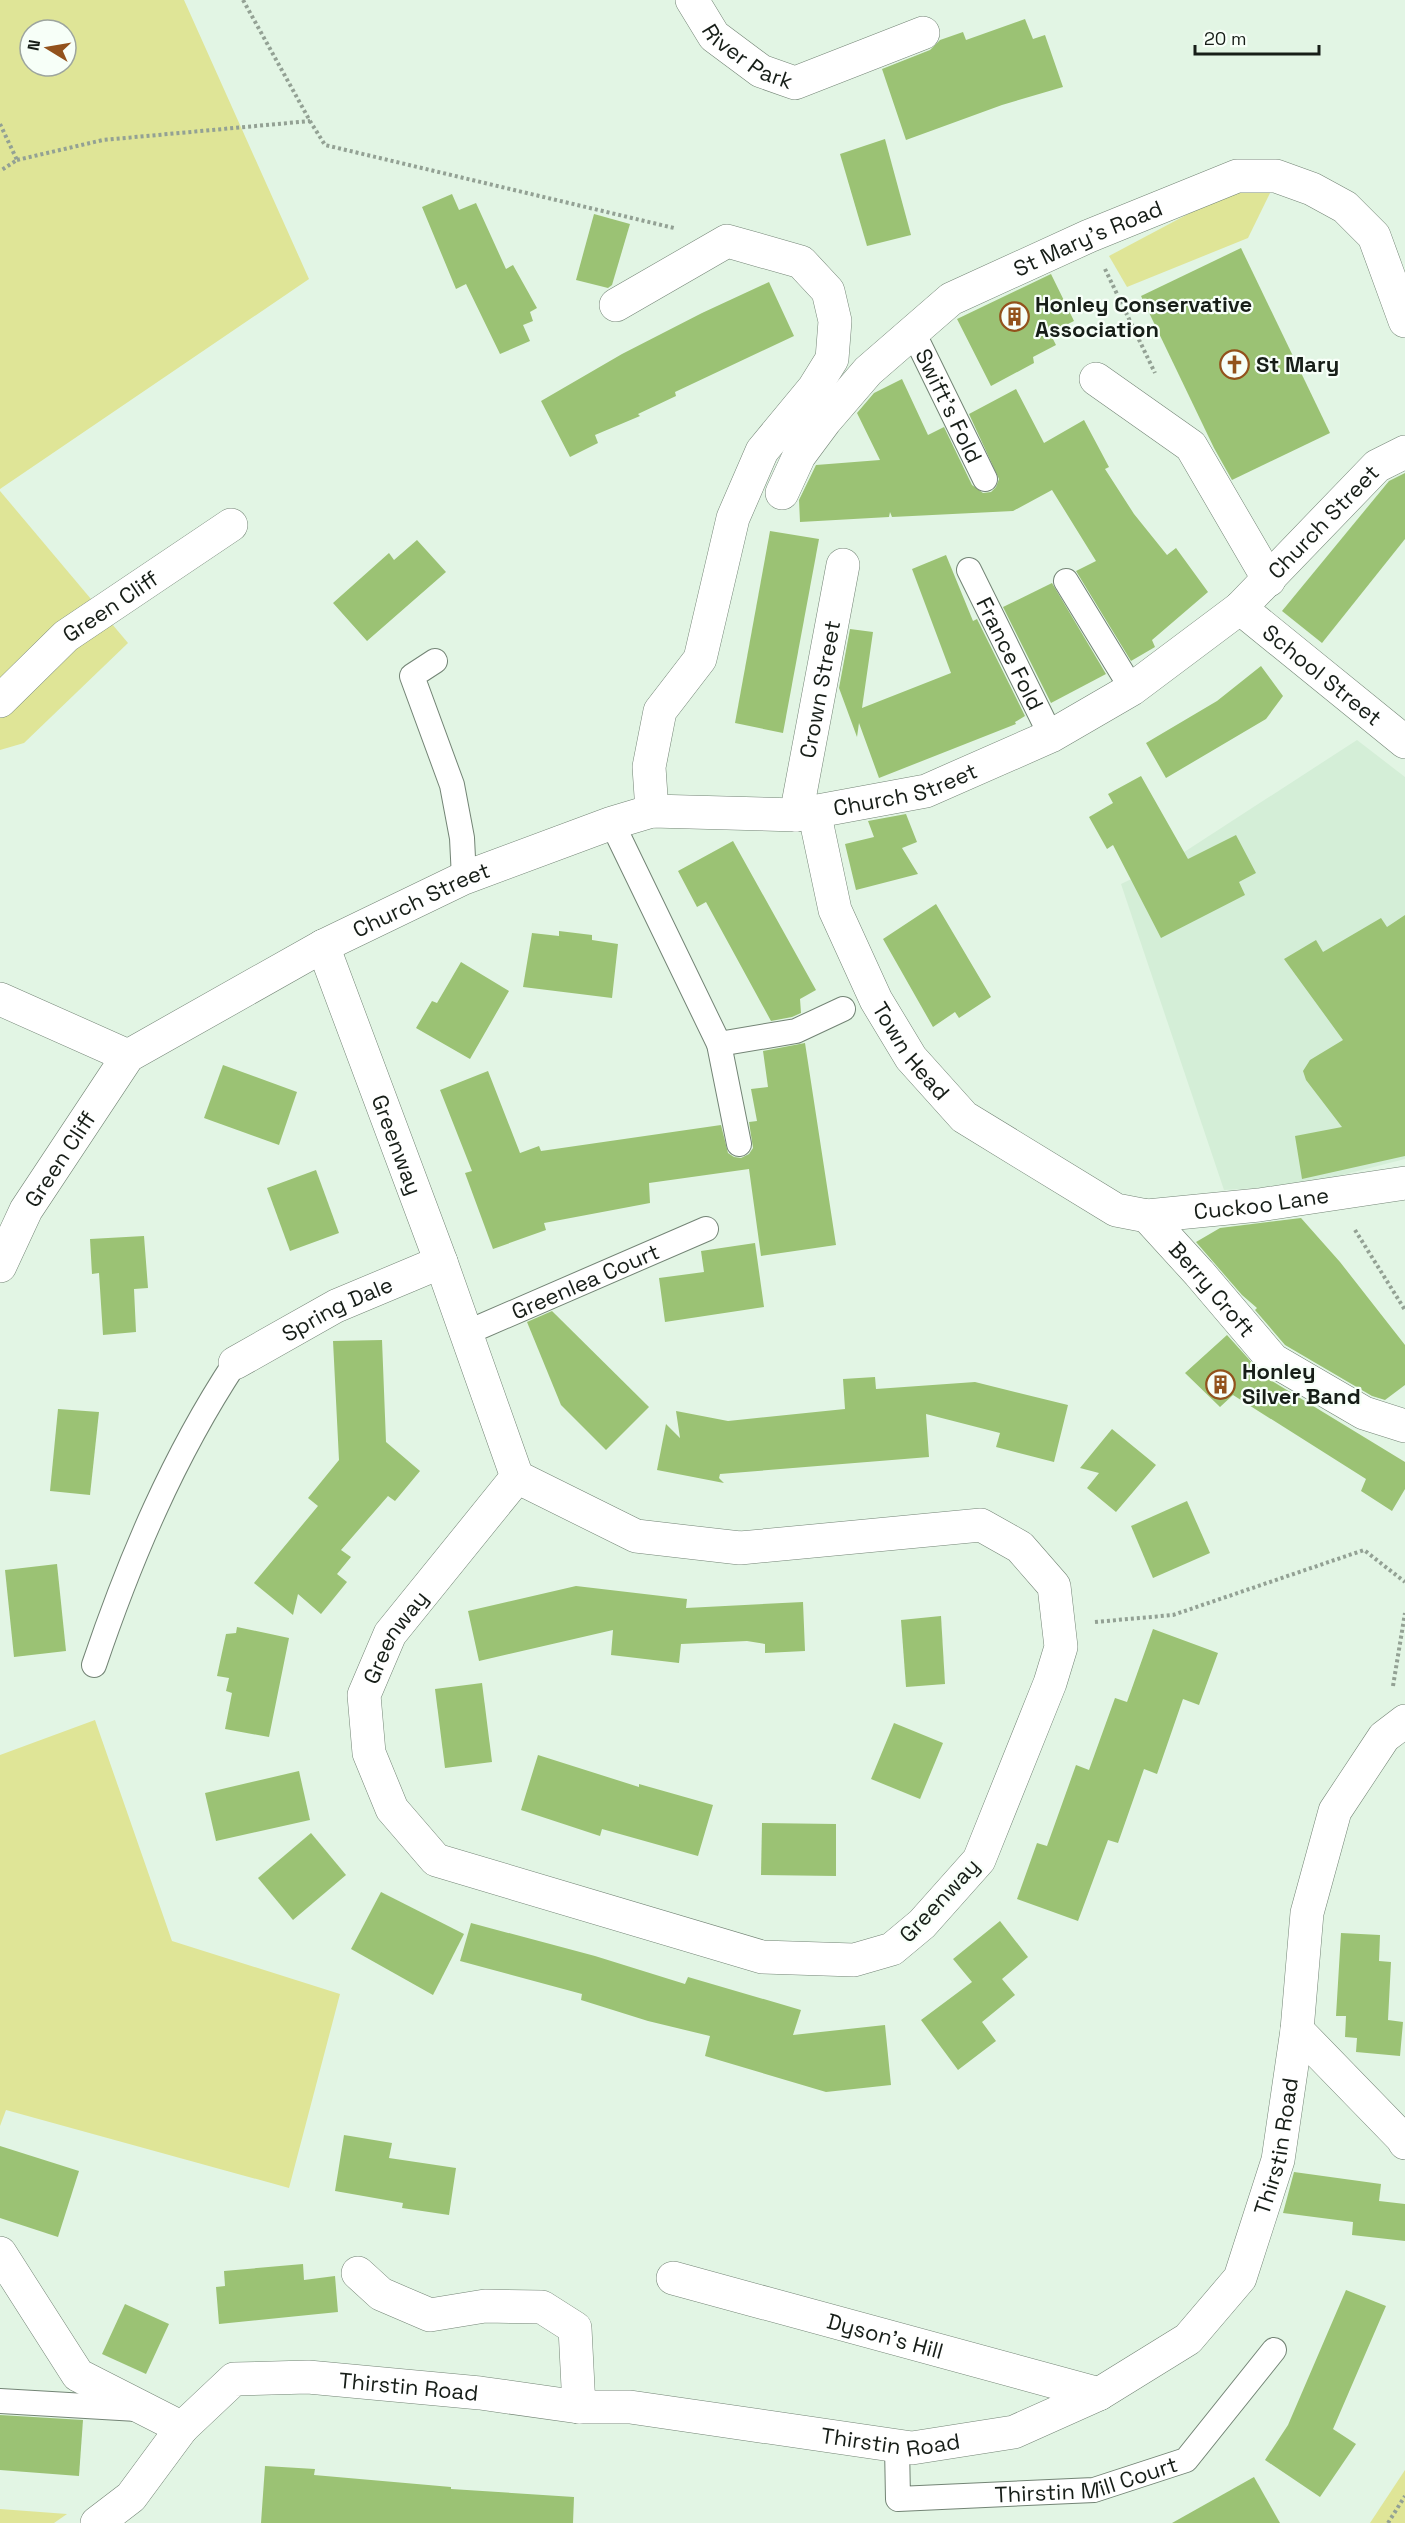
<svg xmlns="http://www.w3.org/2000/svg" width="1405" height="2523" font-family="'Space Grotesk',sans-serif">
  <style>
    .built { fill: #d4eed7 }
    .green { fill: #dfe597; fill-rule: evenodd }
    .building { fill: #9bc274 }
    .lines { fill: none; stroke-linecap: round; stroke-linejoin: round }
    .lane-casing { stroke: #738475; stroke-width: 26 }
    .street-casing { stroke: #738475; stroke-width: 34 }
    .path { stroke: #93a194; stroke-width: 4; stroke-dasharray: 3 3; stroke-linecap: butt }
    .lane { stroke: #fff; stroke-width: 24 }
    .street { stroke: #fff; stroke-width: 33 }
    .labels { text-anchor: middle; stroke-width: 4.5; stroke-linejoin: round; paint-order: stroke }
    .street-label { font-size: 22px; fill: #171e18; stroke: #f7fff8 }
    .poi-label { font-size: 22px; font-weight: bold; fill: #171e18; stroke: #f7fff8; text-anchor: start }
  </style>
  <rect width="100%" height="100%" fill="#e2f5e4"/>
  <polygon class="built" points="1357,740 1405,777 1405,1159 1303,1185 1224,1190 1121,884 1175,858"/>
  <g class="green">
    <path d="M 0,0 L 184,0 L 309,279 L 0,489 ZM 30,30 L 66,30 L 66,66 L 30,66 Z"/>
    <polygon points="1273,187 1248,238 1127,287 1109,256 1237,188"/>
    <polygon points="0,491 128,643 24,743 0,750"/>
    <polygon points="95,1720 172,1941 340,1994 289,2188 6,2110 0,2126 0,1755"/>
    <polygon points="1405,2470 1405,2523 1370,2523"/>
    <polygon points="0,2509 67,2514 54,2523 0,2523"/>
  </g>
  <g class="building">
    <polygon points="1025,19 1033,39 1045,35 1063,87 1002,105 906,140 882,69 930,50 940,40 963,32 966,40"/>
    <polygon points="885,139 911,235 867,246 840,154"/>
    <polygon points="452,194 459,210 476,203 506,269 513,265 537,308 530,312 533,321 523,325 530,341 500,354 466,284 456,289 422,207"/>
    <polygon points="594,214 630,224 612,285 608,288 576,280"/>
    <polygon points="1241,248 1330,433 1232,480 1214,448 1141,296"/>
    <polygon points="1051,274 1074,321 1050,333 1056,345 1033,357 1034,363 991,386 957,319"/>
    <polygon points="769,282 794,336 675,392 676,396 638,414 640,416 595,435 598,443 570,457 541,401 622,354 702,313"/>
    <polygon points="902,379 928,435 944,427 972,485 983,493 991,492 996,487 999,479 969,414 1016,389 1044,443 1084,420 1109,467 1105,469 1134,514 1167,555 1176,548 1208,592 1152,640 1155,647 1131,661 1076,571 1096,561 1052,490 1013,511 892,517 890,512 889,517 800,522 799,500 816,465 880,460 857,413 874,393"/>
    <polygon points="1405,473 1405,539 1322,643 1282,611 1389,481"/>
    <polygon points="770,531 819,539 783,733 735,723"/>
    <polygon points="417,540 446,572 367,641 333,603 389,553 394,560"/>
    <polygon points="946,555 973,621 977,619 1025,716 1015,722 1016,724 879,778 859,723 857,737 839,688 850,629 873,632 862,708 951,673 912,569"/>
    <polygon points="1052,583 1106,674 1051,703 1003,607"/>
    <polygon points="1261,666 1283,696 1266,719 1166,778 1146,743 1217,701"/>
    <polygon points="1141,776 1188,859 1236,835 1256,873 1239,882 1245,895 1161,938 1113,845 1107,849 1089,817 1113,803 1108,794"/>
    <polygon points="906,814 917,842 902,848 918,874 856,890 845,844 874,837 868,821"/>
    <polygon points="733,841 816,990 800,999 801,1013 792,1017 771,1021 706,902 697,907 678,871"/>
    <polygon points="936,904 991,997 959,1018 955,1012 933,1027 883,939"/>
    <polygon points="1405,915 1405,1156 1302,1179 1295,1136 1342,1127 1306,1080 1303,1071 1310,1060 1343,1040 1284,959 1316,940 1323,952 1381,918 1387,927"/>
    <polygon points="559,931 592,935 592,940 618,944 612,998 523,987 532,933 559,936"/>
    <polygon points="461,962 509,991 470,1059 416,1028 432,1001 437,1003"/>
    <polygon points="805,1043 836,1245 761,1256 749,1169 649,1183 650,1203 544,1223 546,1230 493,1249 465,1173 472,1171 440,1090 488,1071 520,1153 539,1146 541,1151 721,1125 728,1153 734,1157 741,1158 749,1154 753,1148 749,1122 757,1121 751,1089 768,1087 763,1051"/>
    <polygon points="223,1065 297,1092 279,1145 204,1118"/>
    <polygon points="316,1170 339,1233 290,1251 267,1188"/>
    <polygon points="1301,1218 1340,1262 1405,1345 1405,1385 1385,1400 1372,1396 1285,1345 1255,1310 1257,1308 1242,1295 1196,1242 1220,1228"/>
    <polygon points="144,1236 148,1288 134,1289 136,1332 103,1335 99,1273 92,1274 90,1239"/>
    <polygon points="755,1243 764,1307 665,1322 659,1278 704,1272 701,1251"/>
    <polygon points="552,1311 649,1407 606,1450 561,1405 527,1322"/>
    <polygon points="1227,1335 1264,1376 1405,1462 1405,1489 1392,1511 1361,1491 1366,1479 1233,1395 1220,1407 1185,1373"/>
    <polygon points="382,1340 386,1442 420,1471 395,1501 388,1496 341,1550 351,1557 337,1574 347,1582 321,1614 298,1594 293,1615 254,1583 318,1506 308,1498 339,1460 333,1341"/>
    <polygon points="875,1377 876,1389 975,1382 1068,1405 1054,1462 996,1447 1000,1433 926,1414 929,1457 720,1474 719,1478 724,1483 657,1470 666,1424 680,1438 676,1411 728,1421 845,1409 843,1379"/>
    <polygon points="58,1409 99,1412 90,1495 50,1491"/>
    <polygon points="1112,1429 1156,1465 1116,1512 1087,1488 1099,1473 1080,1468"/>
    <polygon points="1187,1501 1210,1553 1153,1578 1131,1526"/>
    <polygon points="57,1564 66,1651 14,1657 5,1570"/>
    <polygon points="576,1586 687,1599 686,1608 803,1602 805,1651 765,1653 765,1644 747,1641 681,1644 679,1663 611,1655 613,1630 479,1661 468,1611"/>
    <polygon points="941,1616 945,1684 906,1687 901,1620"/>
    <polygon points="237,1627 289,1638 269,1737 225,1729 232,1693 226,1691 229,1678 217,1676 226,1634 236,1633"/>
    <polygon points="1153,1629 1218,1653 1199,1705 1183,1699 1157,1774 1144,1769 1118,1843 1108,1840 1078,1921 1017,1899 1037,1843 1047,1846 1076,1765 1089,1770 1115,1698 1127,1702"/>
    <polygon points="482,1683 492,1762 445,1768 435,1689"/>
    <polygon points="894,1723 943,1743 920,1799 871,1779"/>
    <polygon points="538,1755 639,1787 639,1784 713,1805 698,1856 602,1829 600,1836 521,1810"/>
    <polygon points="299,1771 310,1820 216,1841 205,1793"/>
    <polygon points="762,1823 836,1824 836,1876 761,1875"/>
    <polygon points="311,1833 346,1875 293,1920 258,1878"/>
    <polygon points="381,1892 464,1934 433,1995 351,1949"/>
    <polygon points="1000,1921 1028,1957 1002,1979 1015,1995 982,2022 996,2041 958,2070 921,2020 972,1982 953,1959"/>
    <polygon points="471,1923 595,1956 685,1984 688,1977 801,2010 793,2035 885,2025 891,2085 826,2092 705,2056 710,2036 648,2021 581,2000 582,1994 460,1961"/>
    <polygon points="1341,1933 1380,1935 1379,1961 1391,1962 1388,2020 1403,2022 1400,2056 1356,2052 1357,2038 1345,2037 1346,2016 1336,2016"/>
    <polygon points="344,2135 392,2143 389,2158 456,2168 449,2215 402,2208 403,2203 335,2191"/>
    <polygon points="0,2146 79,2171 58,2237 0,2218"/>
    <polygon points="1294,2172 1381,2184 1379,2201 1405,2204 1405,2241 1352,2235 1353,2222 1283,2213"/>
    <polygon points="303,2264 304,2280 335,2276 338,2312 219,2324 216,2287 225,2286 224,2271"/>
    <polygon points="1346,2290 1386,2306 1333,2429 1356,2444 1320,2497 1265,2460 1288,2425"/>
    <polygon points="125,2304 169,2324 146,2374 102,2354"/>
    <polygon points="0,2415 83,2420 79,2476 0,2470"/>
    <polygon points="265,2466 315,2469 314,2475 451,2487 451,2489 574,2497 573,2523 261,2523"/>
    <polygon points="1254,2477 1280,2523 1172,2523"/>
  </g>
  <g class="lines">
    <defs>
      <g id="lane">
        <path id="s1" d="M 913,332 L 985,479"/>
        <path id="s2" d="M 969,570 L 1051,736"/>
        <polyline points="1066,581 1132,689"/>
        <polyline points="435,661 412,676 452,785 462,838 464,878"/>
        <polyline points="612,823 719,1044 739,1144"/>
        <polyline points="719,1044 796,1031 843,1009"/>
        <path id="s3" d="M 466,1333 L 706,1229"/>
        <path d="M 94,1665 C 130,1559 173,1457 235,1363"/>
        <polyline points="0,2401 137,2409"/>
        <path id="s4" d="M 897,2446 L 898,2499 L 1094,2490 L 1186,2460 L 1274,2350"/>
      </g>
      <g id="street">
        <path id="s5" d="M 692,0 L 714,36 L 761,71 L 795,83 L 923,33"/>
        <polyline points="616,305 727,241 801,262 828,291 835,321 832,359 814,388 762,451 733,518 700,659 660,711 649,767 652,811"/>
        <polyline points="1096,379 1191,446 1269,580"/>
        <path id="s6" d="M 782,493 L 799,456 L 825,421 L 868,371 L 951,299 L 1089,236 L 1237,176 L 1276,176 L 1312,189 L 1345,207 L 1374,236 L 1405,321"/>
        <path id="s7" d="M 1240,608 L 1405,742"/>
        <path id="s8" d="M 0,701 L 66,636 L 231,525"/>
        <path id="s9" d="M 814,811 L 835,910 L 876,1000 L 911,1058 L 964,1117 L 1116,1210 L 1147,1216 L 1259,1205 L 1405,1183"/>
        <path id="s10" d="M 796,815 L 843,565"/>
        <path id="s11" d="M 323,946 L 441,1262 L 517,1477 L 636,1536 L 740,1548 L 981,1525 L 1020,1547 L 1054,1586 L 1061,1647 L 1050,1683 L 979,1860 L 922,1924 L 892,1949 L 854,1960 L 762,1957 L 436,1860 L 392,1809 L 369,1753 L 364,1695 L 390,1634 L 517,1477"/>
        <polyline points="0,999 128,1056"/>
        <path id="s12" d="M 1147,1216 L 1199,1273 L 1273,1360 L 1364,1413 L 1405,1426"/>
        <path id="s13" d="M 0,1266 L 26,1210 L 128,1056 L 323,946 L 464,878 L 612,823 L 652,811 L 796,815 L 926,791 L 1051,736 L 1132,689 L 1240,608 L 1377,466 L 1405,452"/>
        <path id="s14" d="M 235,1363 L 336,1306 L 441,1262"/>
        <polyline points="1297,2030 1402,2138 1405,2143"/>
        <path id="s15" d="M 0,2253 L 78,2375 L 182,2428 L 234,2379 L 308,2377 L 480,2393 L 579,2407 L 630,2407 L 912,2448 L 1014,2432 L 1099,2394 L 1188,2339 L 1240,2278 L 1278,2160 L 1297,2030 L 1307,1913 L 1335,1811 L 1384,1737 L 1405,1721"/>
        <polyline points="358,2273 381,2294 430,2315 485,2306 542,2307 575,2328 579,2407"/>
        <path id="s16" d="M 673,2278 L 1099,2394"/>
        <polyline points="97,2523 131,2497 182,2428"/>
      </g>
    </defs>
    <use href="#lane" class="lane-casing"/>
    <use href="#street" class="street-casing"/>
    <g class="path">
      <polyline points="243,0 310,121 325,145 674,228"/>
      <polyline points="0,124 17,160 0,171"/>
      <polyline points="17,160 103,140 310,121"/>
      <polyline points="1105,269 1155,373"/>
      <polyline points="1355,1230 1405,1310"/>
      <polyline points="1095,1622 1173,1615 1364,1550 1405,1582"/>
      <polyline points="1393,1686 1405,1613"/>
      <polyline points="1388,2523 1405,2496"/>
    </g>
    <use href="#lane" class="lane"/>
    <use href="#street" class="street"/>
  </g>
  <defs>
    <symbol id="building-ring" viewBox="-11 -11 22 22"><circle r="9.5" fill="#f7fff8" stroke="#92521c" stroke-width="1.5"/><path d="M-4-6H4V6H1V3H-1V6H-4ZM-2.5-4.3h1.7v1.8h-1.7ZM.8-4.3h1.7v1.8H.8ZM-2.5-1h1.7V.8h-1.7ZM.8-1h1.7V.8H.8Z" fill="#92521c"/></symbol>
    <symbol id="church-ring" viewBox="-11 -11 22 22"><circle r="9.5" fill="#f7fff8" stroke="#92521c" stroke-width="1.5"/><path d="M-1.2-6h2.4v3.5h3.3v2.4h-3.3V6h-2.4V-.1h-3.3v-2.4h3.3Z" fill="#92521c"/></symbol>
  </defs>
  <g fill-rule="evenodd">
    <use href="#building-ring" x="998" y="300" width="33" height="33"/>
    <use href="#church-ring" x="1218" y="348" width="33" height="33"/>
    <use href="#building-ring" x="1204" y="1368" width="33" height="33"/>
  </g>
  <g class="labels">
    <g class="street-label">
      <text dy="8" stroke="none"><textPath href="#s5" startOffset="82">River Park</textPath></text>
      <text dy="8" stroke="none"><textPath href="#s6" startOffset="410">St Mary's Road</textPath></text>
      <text dy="8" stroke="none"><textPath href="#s1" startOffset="82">Swift's Fold</textPath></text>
      <text dy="8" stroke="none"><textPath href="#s13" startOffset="1588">Church Street</textPath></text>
      <text dy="8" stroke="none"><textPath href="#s8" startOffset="146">Green Cliff</textPath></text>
      <text dy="8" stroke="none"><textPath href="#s2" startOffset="93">France Fold</textPath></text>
      <text dy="8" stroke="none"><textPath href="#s7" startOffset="106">School Street</textPath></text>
      <text dy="8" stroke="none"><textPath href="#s10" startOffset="128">Crown Street</textPath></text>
      <text dy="8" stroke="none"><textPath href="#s13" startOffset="1083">Church Street</textPath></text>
      <text dy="8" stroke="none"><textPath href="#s13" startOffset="579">Church Street</textPath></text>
      <text dy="8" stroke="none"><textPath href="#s9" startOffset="262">Town Head</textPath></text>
      <text dy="8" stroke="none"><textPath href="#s11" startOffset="212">Greenway</textPath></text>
      <text dy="8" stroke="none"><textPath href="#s13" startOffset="123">Green Cliff</textPath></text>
      <text dy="8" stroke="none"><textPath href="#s9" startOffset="672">Cuckoo Lane</textPath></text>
      <text dy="8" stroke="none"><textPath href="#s3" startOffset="130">Greenlea Court</textPath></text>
      <text dy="8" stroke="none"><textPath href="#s12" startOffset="98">Berry Croft</textPath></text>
      <text dy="8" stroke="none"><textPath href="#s14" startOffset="116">Spring Dale</textPath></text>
      <text dy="8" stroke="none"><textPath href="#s11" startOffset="2280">Greenway</textPath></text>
      <text transform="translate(939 1900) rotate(-47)" y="8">Greenway</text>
      <text dy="8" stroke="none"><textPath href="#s15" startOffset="1534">Thirstin Road</textPath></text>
      <text dy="8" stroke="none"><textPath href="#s16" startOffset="220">Dyson's Hill</textPath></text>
      <text dy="8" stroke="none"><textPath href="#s15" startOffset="508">Thirstin Road</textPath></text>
      <text dy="8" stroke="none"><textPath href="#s15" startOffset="994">Thirstin Road</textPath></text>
      <text dy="8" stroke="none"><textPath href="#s4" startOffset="243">Thirstin Mill Court</textPath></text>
    </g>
    <g class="poi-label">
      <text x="1035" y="312">Honley Conservative<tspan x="1035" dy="25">Association</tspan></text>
      <text x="1256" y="372">St Mary</text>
      <text x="1242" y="1379">Honley<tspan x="1242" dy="25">Silver Band</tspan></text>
    </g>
  </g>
  <g transform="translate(48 48) rotate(281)"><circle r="28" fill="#f7fff8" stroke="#9da59e" stroke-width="1.5"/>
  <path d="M0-4.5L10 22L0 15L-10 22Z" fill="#92521c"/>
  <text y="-9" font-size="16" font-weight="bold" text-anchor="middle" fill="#171e18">N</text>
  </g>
  <path d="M1195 45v9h124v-9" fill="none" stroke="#171e18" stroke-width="3"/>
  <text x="1204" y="45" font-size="18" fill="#171e18" stroke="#f7fff8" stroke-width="4.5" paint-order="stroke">20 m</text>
</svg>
